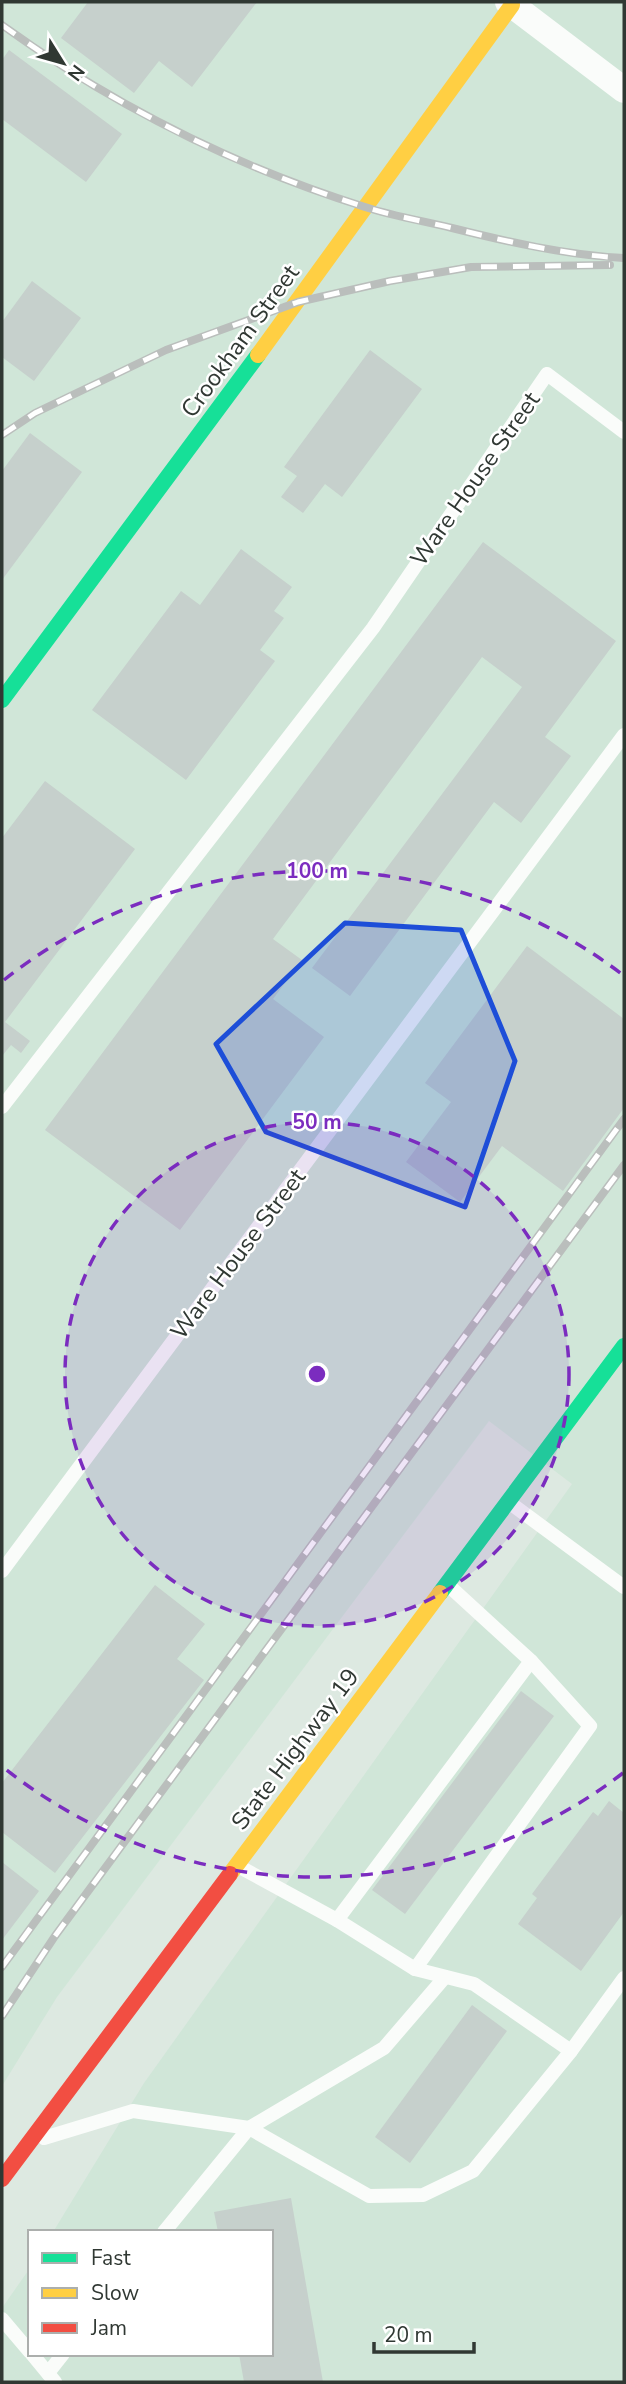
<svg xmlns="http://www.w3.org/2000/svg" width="626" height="2384" font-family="'Nunito Sans',sans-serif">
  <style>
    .built { fill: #d0e6d8 }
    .building { fill: #c6d0cc }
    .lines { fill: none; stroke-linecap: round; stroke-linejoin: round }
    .lane { stroke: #fafcfa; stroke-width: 14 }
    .street { stroke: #fafcfa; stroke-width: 26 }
    .fast { stroke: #16e098; stroke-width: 16 }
    .slow { stroke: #ffcf43; stroke-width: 16 }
    .jam { stroke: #f24e42; stroke-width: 16 }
    .rail-casing { stroke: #babebc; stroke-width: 8 }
    .rail { stroke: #fff; stroke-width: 5; stroke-dasharray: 16; stroke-linecap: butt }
    .marked { fill: #1d4ed8; fill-opacity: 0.2; stroke: #1d4ed8; stroke-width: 5; stroke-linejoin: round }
    .ring { fill: none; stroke: #7b2cbf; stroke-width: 3.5; stroke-dasharray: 12 9 }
    .labels { text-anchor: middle; stroke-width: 5; stroke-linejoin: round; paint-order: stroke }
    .street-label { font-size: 24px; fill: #303833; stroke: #fff }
    .centre { fill: #7b2cbf; stroke: #fff; stroke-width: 3.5 }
    .ring-label { font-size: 21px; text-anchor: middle; font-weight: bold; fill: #7b2cbf; stroke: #fff; stroke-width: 5; stroke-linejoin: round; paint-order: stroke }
  </style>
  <rect width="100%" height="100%" fill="#dde9e1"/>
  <polygon class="built" points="2,2 624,2 624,2382 2,2382 2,2308 30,2268 30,2354 271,2354 271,2232 53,2232 144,2083 572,1484 489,1421 57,1997 2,2086"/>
  <g class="building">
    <polygon points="88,2 257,2 192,87 159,61 134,93 61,38"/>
    <polygon points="9,50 122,134 86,182 2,119 2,60"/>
    <polygon points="32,281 81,318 34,381 2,357 2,322"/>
    <polygon points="370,350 422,389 342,497 325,484 303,513 281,497 297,476 284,467"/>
    <polygon points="30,433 82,472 2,580 2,471"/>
    <polygon points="483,542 616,641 545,737 571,756 521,823 494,802 350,996 312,968 522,687 482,657 273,939 302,960 273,999 324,1037 180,1230 45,1130"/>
    <polygon points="241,549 292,587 274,611 284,618 260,650 275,661 186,780 92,710 181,591 200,605"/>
    <polygon points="45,781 135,849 5,1022 30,1041 21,1053 11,1045 2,1056 2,838"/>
    <polygon points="527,946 624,1019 624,1108 563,1191 502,1146 460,1202 406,1162 451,1102 425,1083"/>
    <polygon points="155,1585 205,1624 177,1659 204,1680 55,1873 2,1832 2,1783"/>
    <polygon points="521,1691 554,1716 405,1914 372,1890"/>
    <polygon points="609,1801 624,1813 624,1912 581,1971 518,1924 537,1898 532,1894 593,1812 598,1816"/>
    <polygon points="2,1862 39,1891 2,1940"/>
    <polygon points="472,2005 507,2031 410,2163 375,2137"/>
    <polygon points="291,2198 323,2382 244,2382 239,2354 271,2354 271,2232 218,2232 214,2212"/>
  </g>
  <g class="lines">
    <g class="lane">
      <polyline points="2,1107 373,628 547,374 624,432"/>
      <polyline points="510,1503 624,1587"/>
      <polyline points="2,1571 624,735"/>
      <polyline points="238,1866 337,1920 531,1661 448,1585"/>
      <polyline points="337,1920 415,1969 590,1726 531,1661"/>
      <polyline points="415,1969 474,1984 571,2051 624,1978"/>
      <polyline points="44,2138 133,2111 249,2128 369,2196 423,2195 473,2171 571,2051"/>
      <polyline points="164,2232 249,2128 384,2048 445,1977"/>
      <polyline points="2,2319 30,2352"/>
      <polyline points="32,2354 55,2382"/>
      <polyline points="48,2373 63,2354"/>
    </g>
    <polyline class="street" points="508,2 624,90"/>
    <g class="fast">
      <polyline points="2,700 258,355"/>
      <polyline points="440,1593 624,1346"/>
    </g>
    <g class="slow">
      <polyline points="258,355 512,5"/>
      <polyline points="230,1874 440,1593"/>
    </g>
    <polyline class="jam" points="2,2179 230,1874"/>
    <defs>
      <g id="rail">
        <path d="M 2,25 C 113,105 233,166 365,207 C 393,216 423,221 452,228 C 508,242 566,255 624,258"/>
        <polyline points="2,435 35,413 166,350 298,302 390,281 471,267 610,265"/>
        <polyline points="2,1967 624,1119"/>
        <polyline points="2,2016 55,1936 624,1165"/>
      </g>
    </defs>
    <use href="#rail" class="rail-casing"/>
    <use href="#rail" class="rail"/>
  </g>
  <path class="marked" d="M 345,923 L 461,930 L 515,1061 L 465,1207 L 266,1132 L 216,1044 Z"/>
  <circle cx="317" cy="1374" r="252" fill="#7b2cbf" fill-opacity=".12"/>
  <g class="ring">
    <circle cx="317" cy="1374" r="252"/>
    <path d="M623 1773A503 503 0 0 1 4 1768M4 980A503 503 0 0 1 623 975"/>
  </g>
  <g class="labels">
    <g class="street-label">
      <text transform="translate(240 341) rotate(-54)" y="8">Crookham Street</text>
      <text transform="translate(475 479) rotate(-55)" y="8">Ware House Street</text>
      <text transform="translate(238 1254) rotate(-53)" y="8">Ware House Street</text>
      <text transform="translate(295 1749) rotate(-53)" y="8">State Highway 19</text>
    </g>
  </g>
  <circle cx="317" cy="1374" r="10" class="centre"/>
  <g class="ring-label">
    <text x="317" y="878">100 m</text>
    <text x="317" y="1129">50 m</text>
  </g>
  <rect width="626" height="2384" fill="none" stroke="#303833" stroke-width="7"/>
  <rect x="28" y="2230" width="245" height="126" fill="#ffffff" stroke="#acafad" stroke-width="2"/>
  <rect x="42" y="2253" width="35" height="10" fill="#16e098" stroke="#acafad" stroke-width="2"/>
  <text x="91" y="2265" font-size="21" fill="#303833">Fast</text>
  <rect x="42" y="2288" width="35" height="10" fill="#ffcf43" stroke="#acafad" stroke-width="2"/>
  <text x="91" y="2300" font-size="21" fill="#303833">Slow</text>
  <rect x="42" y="2323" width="35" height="10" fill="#f24e42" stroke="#acafad" stroke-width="2"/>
  <text x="91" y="2335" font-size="21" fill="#303833">Jam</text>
  <g transform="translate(63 63) rotate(127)" stroke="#ffffff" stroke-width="5" paint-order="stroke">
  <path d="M0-5L12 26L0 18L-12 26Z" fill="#303833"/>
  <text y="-10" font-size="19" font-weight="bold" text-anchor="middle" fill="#303833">N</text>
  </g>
  <path d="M374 2342v10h100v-10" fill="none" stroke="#303833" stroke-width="3.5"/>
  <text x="384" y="2342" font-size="21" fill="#303833" stroke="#ffffff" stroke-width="5" paint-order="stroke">20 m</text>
</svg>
